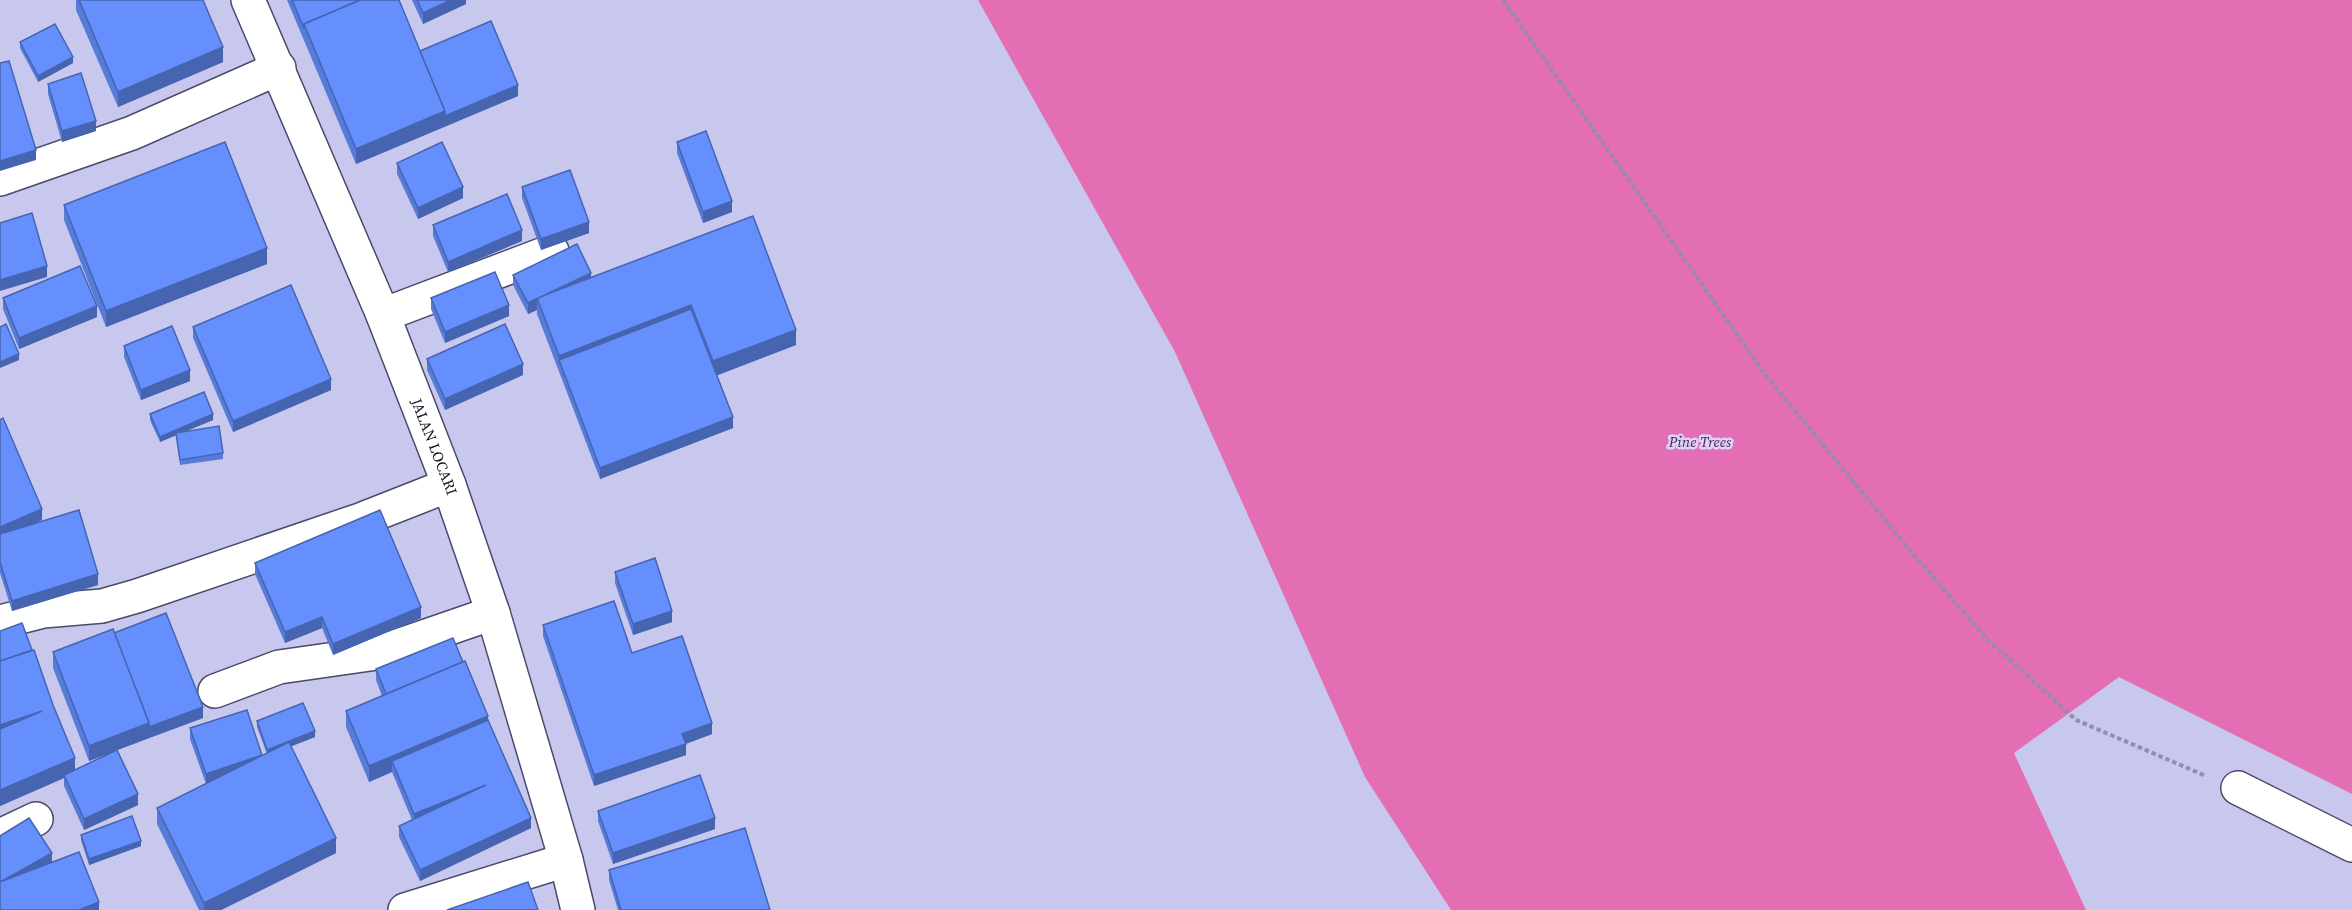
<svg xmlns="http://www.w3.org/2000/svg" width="2352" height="910" font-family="'Source Serif 4',serif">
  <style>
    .forest { fill: #e46eb4 }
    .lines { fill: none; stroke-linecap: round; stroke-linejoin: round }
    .minor-casing { stroke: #4b496a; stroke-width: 36 }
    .path { stroke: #8f8fad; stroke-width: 4; stroke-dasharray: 4.5 3; stroke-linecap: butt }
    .minor { stroke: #fff; stroke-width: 33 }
    .wall { fill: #567bd9 }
    .shaded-wall { fill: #4664b0 }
    .building { fill: #648ffc; stroke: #4664b0; stroke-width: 1.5 }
    .labels { text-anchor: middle; stroke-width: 5; stroke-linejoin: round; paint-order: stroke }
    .park-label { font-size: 15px; font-style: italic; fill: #651b4a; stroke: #d5d5fd }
    .street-label { font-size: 15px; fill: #171624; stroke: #d5d5fd }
  </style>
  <rect width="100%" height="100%" fill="#c8c8ef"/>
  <polygon class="forest" points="978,0 2352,0 2352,794 2119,677 2014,753 2086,910 1451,910 1365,777 1175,352"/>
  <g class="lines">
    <defs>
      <g id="minor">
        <path id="s1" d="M 248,0 L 383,315 L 449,485 L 493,613 L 566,860 L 578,910"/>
        <polyline points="0,179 132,133 279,68"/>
        <polyline points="383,315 552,251"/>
        <polyline points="0,622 43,611 102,606 137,596 360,520 449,485"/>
        <polyline points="215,691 279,667 377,653 493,613"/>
        <polyline points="2238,788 2352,845"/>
        <polyline points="0,836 36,819"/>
        <polyline points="405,910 566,860"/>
      </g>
    </defs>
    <use href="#minor" class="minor-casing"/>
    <polyline class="path" points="1503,0 1764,373 1908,548 1987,639 2076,720 2206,776"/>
    <use href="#minor" class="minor"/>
  </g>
  <g class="wall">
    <polygon points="76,0 203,0 223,62 118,107 76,10"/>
    <polygon points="287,0 399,0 420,51 518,96 356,164"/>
    <polygon points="412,0 466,0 466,4 423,24"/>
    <polygon points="20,42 73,63 38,82 20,48"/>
    <polygon points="48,84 96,131 62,142 48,94"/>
    <polygon points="677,142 732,212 703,223 677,153"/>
    <polygon points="397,163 463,198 418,219 397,174"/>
    <polygon points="522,187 589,233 541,250 522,198"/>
    <polygon points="64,205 267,264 106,327 64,220"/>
    <polygon points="753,216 796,345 717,375 733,428 600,479 537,314 537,310 528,314 513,285 513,275 591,278"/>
    <polygon points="433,225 522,241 448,272 433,236"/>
    <polygon points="3,298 97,317 19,349 3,309"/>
    <polygon points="431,298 509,316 445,343 431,309"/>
    <polygon points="193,327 331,390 233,432 193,338"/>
    <polygon points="124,346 190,381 141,400 124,357"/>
    <polygon points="427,359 523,375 445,410 427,370"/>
    <polygon points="150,414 213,420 184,432 223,453 223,459 180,465 176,435 160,442 150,420"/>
    <polygon points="0,420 42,520 37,522 98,585 12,611 0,573"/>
    <polygon points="255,563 421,618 333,655 322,628 285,643 255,574"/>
    <polygon points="615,572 672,622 633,635 615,583"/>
    <polygon points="543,625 632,653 712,734 686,744 686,755 594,786 543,636"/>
    <polygon points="0,631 75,770 116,751 89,761 53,668 53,652 114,633 203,718 117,750 138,805 84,830 64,786 64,778 0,806"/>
    <polygon points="376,669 488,720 531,828 420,881 399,837 399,826 412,820 392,772 369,782 346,727 346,711 382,696 376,680"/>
    <polygon points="257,721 315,737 291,746 336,853 221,910 199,910 157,824 157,808 206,784 190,739 190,728 262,756 267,754 257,727"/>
    <polygon points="598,811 715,829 613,864 598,821"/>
    <polygon points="81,835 141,846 89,865 81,840"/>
    <polygon points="609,870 770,910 618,910 609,880"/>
  </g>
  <g class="shaded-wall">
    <polygon points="451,0 466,0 466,4 423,24 423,13"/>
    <polygon points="223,47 223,62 118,107 118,92"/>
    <polygon points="73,57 73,63 38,82 38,76"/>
    <polygon points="518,85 518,96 356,164 356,149 445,111"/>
    <polygon points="96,121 96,131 62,142 62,131"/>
    <polygon points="36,150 36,160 0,171 0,161"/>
    <polygon points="463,187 463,198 418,219 418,208"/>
    <polygon points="732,201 732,212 703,223 703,212"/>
    <polygon points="589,222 589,233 541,250 541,239"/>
    <polygon points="522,230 522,241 448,272 448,262"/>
    <polygon points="267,248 267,264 106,327 106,311"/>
    <polygon points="47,266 47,277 0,291 0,280"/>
    <polygon points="591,273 591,284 537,299"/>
    <polygon points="537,299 537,310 528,314 528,303"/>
    <polygon points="509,305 509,316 445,343 445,332"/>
    <polygon points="691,305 691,320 559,360 559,356"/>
    <polygon points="97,306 97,317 19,349 19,338"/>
    <polygon points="796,330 796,345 713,377 713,361"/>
    <polygon points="19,354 19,360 0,368 0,362"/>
    <polygon points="523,364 523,375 445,410 445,399"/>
    <polygon points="190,370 190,381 141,400 141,390"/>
    <polygon points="331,379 331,390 233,432 233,421"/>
    <polygon points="213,414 213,420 160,442 160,437"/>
    <polygon points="733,417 733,428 600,479 600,468"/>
    <polygon points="42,509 42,520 0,538 0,527"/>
    <polygon points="98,574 98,585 12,611 12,601"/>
    <polygon points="421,607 421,618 333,655 333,644"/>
    <polygon points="672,611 672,622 633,635 633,624"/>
    <polygon points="322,617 322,628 285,643 285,632"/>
    <polygon points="203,707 203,718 149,738 149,727"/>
    <polygon points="42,711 0,740 0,725"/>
    <polygon points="488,716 488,731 392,761 392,772 369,782 369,766"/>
    <polygon points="149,723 149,738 89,761 89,746"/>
    <polygon points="712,723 712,734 682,745 682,734"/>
    <polygon points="315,731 315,737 267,756 267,750"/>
    <polygon points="686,744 686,755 594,786 594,775"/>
    <polygon points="262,755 262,766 206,785 206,774"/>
    <polygon points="75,758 75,773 64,775 64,778 0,806 0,790"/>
    <polygon points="486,785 414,825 414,814"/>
    <polygon points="138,794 138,805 84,830 84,819"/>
    <polygon points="531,818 531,828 420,881 420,870"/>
    <polygon points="715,818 715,829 613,864 613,853"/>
    <polygon points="336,838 336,853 221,910 204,910 204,903"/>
    <polygon points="141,841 141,846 89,865 89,859"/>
    <polygon points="52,853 52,864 0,882"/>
    <polygon points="99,902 99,910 79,910"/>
  </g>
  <g class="building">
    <polygon points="79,0 203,0 223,47 118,92"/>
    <polygon points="292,0 360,0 304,24 304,28"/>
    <polygon points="360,0 399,0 445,111 356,149 304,24"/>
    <polygon points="417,0 451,0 423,13"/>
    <polygon points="491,21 518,85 445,116 445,111 420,51"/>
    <polygon points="55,24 73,57 38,76 20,42"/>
    <polygon points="9,61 36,150 0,161 0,63"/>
    <polygon points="81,73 96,121 62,131 48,84"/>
    <polygon points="706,131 732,201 703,212 677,142"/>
    <polygon points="225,142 267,248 106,311 64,205"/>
    <polygon points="442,142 463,187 418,208 397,163"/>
    <polygon points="570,170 589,222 541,239 522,187"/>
    <polygon points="507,194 522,230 448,262 433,225"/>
    <polygon points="32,213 47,266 0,280 0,223"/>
    <polygon points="753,216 796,330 713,361 691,305 559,356 537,298"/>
    <polygon points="577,244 591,273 528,303 513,275"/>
    <polygon points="80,266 97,306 19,338 3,298"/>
    <polygon points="495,272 509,305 445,332 431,298"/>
    <polygon points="291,285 331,379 233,421 193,327"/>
    <polygon points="691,309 733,417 600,468 559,360"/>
    <polygon points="6,324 19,354 0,362 0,327"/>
    <polygon points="505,324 523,364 445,399 427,359"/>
    <polygon points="172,326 190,370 141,390 124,346"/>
    <polygon points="204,392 213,414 160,437 150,414"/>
    <polygon points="3,418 42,509 0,527 0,420"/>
    <polygon points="219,426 223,453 180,460 176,433"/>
    <polygon points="79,510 98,574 12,601 0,562 0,534"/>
    <polygon points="380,510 421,607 333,644 322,617 285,632 255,563"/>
    <polygon points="655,558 672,611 633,624 615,572"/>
    <polygon points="614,601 632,653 682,636 712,723 682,734 686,744 594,775 543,625"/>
    <polygon points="166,613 203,707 149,727 149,723 114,633"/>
    <polygon points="22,623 32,650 0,661 0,631"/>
    <polygon points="113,629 149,723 89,746 53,652"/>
    <polygon points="453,638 463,662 386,694 376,669"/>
    <polygon points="34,650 53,705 75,758 0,790 0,729 42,711 0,725 0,661"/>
    <polygon points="465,661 488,716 369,766 346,711"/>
    <polygon points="303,703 315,731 267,750 257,721"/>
    <polygon points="247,710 262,755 206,774 190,728"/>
    <polygon points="488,720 531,818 420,870 399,826 486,785 414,814 392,761"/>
    <polygon points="289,742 336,838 204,903 157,808"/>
    <polygon points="117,750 138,794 84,819 64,775"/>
    <polygon points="700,775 715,818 613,853 598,811"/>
    <polygon points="132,816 141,841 89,859 81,835"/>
    <polygon points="29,818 52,853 0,882 0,836"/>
    <polygon points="745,828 770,910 621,910 609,870"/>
    <polygon points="79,852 99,902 79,910 0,910 0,882"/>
    <polygon points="528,882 538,910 447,910"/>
  </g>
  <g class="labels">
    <g class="park-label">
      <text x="1700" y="447">Pine Trees</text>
    </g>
    <g class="street-label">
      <text dy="5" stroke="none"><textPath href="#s1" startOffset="484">JALAN LOCARI</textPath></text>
    </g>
  </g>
</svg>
